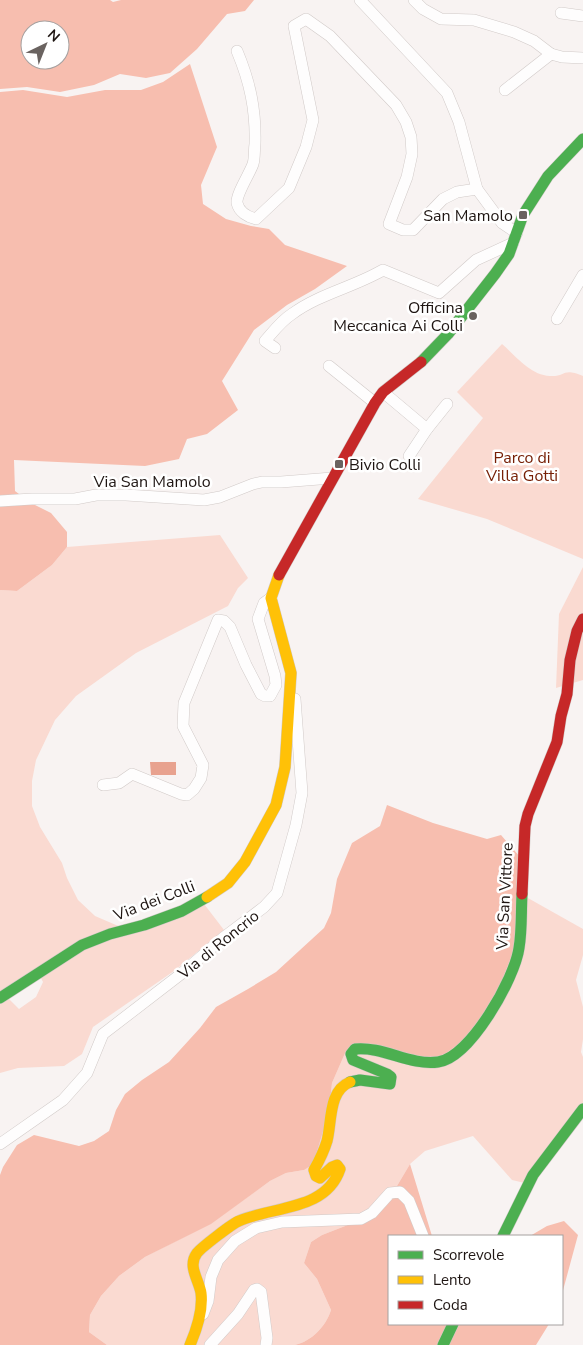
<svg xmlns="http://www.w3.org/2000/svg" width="583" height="1345" font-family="'Nunito Sans',sans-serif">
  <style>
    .green { fill: #fadad1; fill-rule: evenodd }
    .forest { fill: #f7beaf; fill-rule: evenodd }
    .water { fill: #e8a28f }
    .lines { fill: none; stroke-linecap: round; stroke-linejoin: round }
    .street-casing { stroke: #d1cac8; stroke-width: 12 }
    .fast-casing { stroke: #d1cac8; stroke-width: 12 }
    .slow-casing { stroke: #d1cac8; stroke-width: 12 }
    .jam-casing { stroke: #d1cac8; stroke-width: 12 }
    .street { stroke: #fefdfd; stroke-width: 11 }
    .fast { stroke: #4caf50; stroke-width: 11 }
    .slow { stroke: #ffc107; stroke-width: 11 }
    .jam { stroke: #c62828; stroke-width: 11 }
    .poi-dot { fill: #6a6360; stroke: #fff; stroke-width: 2 }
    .labels { text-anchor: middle; stroke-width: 5; stroke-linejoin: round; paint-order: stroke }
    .poi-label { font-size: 16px; fill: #1e1512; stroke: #fff; text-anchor: end }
    .park-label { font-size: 16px; fill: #772006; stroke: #fff }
    .street-label { font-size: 16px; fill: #1e1512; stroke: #fff }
  </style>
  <rect width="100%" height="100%" fill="#f8f3f2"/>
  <g class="green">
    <path d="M 502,344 C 516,356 530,375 550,376 C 566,377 562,367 583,376 L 583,559 L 487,519 L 418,499 L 483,418 L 457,392 Z"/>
    <path d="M 220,535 L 248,578 L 238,588 L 228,606 L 136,653 L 76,696 L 55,720 L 36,760 L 32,781 L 32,806 L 40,827 L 62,863 L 67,878 L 78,900 L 95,916 L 123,928 L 201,900 L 224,930 L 174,971 L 93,1027 L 82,1054 L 64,1066 L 18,1068 L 0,1073 L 0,590 L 17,591 L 52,565 L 67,547 ZM 40,976 L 43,982 L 36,997 L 19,1009 L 7,997 Z"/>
    <polygon points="583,567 583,680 556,688 559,614"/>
    <path d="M 519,893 L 583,929 L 583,955 L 576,980 L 583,1007 L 583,1039 L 581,1052 L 583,1057 L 583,1112 L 529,1184 L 512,1180 L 473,1136 L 425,1151 L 410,1164 L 394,1191 L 358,1221 L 322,1235 L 311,1242 L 304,1263 L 317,1279 L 331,1310 C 326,1326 312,1341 295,1345 L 107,1345 L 89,1332 L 90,1315 L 101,1296 L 119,1276 L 145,1257 L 211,1223 L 270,1181 L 286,1173 L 304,1170 L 329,1112 L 332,1083 L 346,1051 Z"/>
  </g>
  <g class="forest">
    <path d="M 0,0 L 110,0 L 113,2 L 121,0 L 254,0 L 245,11 L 227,14 L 197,49 L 170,73 L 146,78 L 120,74 L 94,85 L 60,92 L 27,87 L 0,89 ZM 30,30 L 60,30 L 60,60 L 30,60 Z"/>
    <polygon points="190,64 217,147 201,185 203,204 226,219 251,226 269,229 285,245 347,266 315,289 287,305 254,330 222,381 238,410 207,434 187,439 179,459 145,466 14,460 15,491 31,503 51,513 67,532 67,547 52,565 17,591 0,590 0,92 23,90 67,97 105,90 141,90 163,82"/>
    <polygon points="387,805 433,823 487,839 501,835 520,857 521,932 484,1026 438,1059 346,1051 332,1083 329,1112 313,1164 304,1170 286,1173 270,1181 211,1224 145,1257 119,1276 101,1296 90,1315 89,1332 107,1345 0,1345 0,1175 3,1167 17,1145 34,1135 79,1146 94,1141 109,1131 116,1110 125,1094 142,1080 169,1062 200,1028 216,1007 248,989 276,972 324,928 331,913 337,879 352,843 380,826"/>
    <path d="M 410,1164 L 432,1236 L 389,1236 L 389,1324 L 549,1324 L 536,1345 L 295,1345 C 312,1341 326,1326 331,1310 L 317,1279 L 304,1263 L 311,1242 L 322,1235 L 358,1221 L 394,1191 Z"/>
    <polygon points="564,1221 578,1235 562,1294 562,1236 530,1236 547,1226"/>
  </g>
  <polygon class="water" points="150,762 176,762 176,775 151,775"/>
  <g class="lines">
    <defs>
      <g id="street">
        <polyline points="360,0 447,93 459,122 477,189 502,223 517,233"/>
        <polyline points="414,0 423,9 441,19 474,20 514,32 534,41 551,54 562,57 583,58"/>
        <polyline points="561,13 583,16"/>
        <path d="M 237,51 C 250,82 256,110 255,144 C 254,150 255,158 253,164 C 250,173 236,194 237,203 C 239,212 248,217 256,219 L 289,188 L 306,147 L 313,120 L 294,26 L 306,19 L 330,36 L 396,105 L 406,122 L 411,137 L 412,154 L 407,177 L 389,224 L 403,230 L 413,230 L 443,199 L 457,192 L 477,189"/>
        <polyline points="505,90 551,54"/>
        <polyline points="557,319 583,275"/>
        <path d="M 275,348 L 265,341 C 273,332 281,321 292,314 C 319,294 354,287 383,270 L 439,293 L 476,260 L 513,243"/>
        <polyline points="329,366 375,403"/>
        <polyline points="383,392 427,429"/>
        <polyline points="409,456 427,429 447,404"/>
        <polyline points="0,501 32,499 75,499 96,495 126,495 204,500 220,497 253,484 262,482 281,482 332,478"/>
        <polyline points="103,785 119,783 132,774 181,794 187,795 194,789 201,778 203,765 183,726 184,703 218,620 224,621 230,627 246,665 261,694 265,696 270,696 276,685 275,676 258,619 264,603 271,598"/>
        <polyline points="0,1144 63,1100 87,1073 103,1034 181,974 223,938 264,907 277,893 296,825 302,793 295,699"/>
        <polyline points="203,1314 208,1301 211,1277 218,1260 235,1241 256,1228 282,1222 361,1219 372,1213 390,1193 400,1192 409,1201 423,1236"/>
        <polyline points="210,1345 238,1314 254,1290 257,1289 261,1292 267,1338 266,1345"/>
      </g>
      <g id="fast">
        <polyline points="421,362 448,334 495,274 509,254 523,215 548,176 583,139"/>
        <polyline points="0,998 82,945 110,934 144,925 182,911 207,897"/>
        <path d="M 350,1082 L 360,1080 L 390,1084 L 391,1077 L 387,1074 L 353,1060 L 351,1054 L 355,1049 C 383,1046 410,1066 438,1062 C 470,1058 515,978 519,948 C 522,931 521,912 522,894"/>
        <polyline points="503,1236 533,1175 583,1109"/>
        <polyline points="443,1345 453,1324"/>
      </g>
      <g id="slow">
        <polyline points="207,897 228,883 245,862 276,805 285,767 291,673 271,598 279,575"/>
        <path d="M 190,1345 C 196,1331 203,1309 201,1293 C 199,1280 187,1266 197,1253 C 202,1247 233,1223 239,1221 C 273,1206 326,1211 340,1169 L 337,1165 L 332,1167 L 320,1178 L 316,1176 L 314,1170 C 319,1161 324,1151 327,1141 C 332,1122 328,1091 350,1082"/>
      </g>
      <g id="jam">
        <polyline points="279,575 375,403 383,392 421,362"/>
        <polyline points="522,894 525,826 528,814 557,742 561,716 567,694 570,660 577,631 583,619"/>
      </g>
    </defs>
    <use href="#street" class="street-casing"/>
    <use href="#fast" class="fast-casing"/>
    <use href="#slow" class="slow-casing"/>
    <use href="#jam" class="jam-casing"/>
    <use href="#street" class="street"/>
    <use href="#fast" class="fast"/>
    <use href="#slow" class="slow"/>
    <use href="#jam" class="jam"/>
  </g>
  <g class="poi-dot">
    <rect x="518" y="210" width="10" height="10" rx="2.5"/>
    <circle cx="473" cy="316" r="5"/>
    <rect x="334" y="459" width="10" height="10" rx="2.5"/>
  </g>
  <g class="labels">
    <g class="poi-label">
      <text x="513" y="221">San Mamolo</text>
      <text x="463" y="313">Officina<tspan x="463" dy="18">Meccanica Ai Colli</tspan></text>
      <text x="349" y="470" text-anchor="start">Bivio Colli</text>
    </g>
    <g class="park-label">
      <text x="522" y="463">Parco di<tspan x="522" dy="18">Villa Gotti</tspan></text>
    </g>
    <g class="street-label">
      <text x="152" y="487">Via San Mamolo</text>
      <text transform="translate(504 896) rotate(-87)" y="6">Via San Vittore</text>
      <text transform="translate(154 900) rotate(-21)" y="6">Via dei Colli</text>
      <text transform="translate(218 944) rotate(-39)" y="6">Via di Roncrio</text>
    </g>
  </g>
  <rect x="388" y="1235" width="175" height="90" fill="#ffffff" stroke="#a5a1a0"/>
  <rect x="398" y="1251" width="25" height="8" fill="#4caf50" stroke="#a5a1a0"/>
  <text x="433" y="1260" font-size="15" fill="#1e1512">Scorrevole</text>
  <rect x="398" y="1276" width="25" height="8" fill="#ffc107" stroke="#a5a1a0"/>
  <text x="433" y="1285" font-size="15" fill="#1e1512">Lento</text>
  <rect x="398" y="1301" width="25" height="8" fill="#c62828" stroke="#a5a1a0"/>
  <text x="433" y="1310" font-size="15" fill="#1e1512">Coda</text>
  <g transform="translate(45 45) rotate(43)"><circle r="24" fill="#ffffff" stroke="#a5a1a0"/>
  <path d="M0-4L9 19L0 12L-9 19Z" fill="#6a6360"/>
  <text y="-8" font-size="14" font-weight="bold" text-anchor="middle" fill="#1e1512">N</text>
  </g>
</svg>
